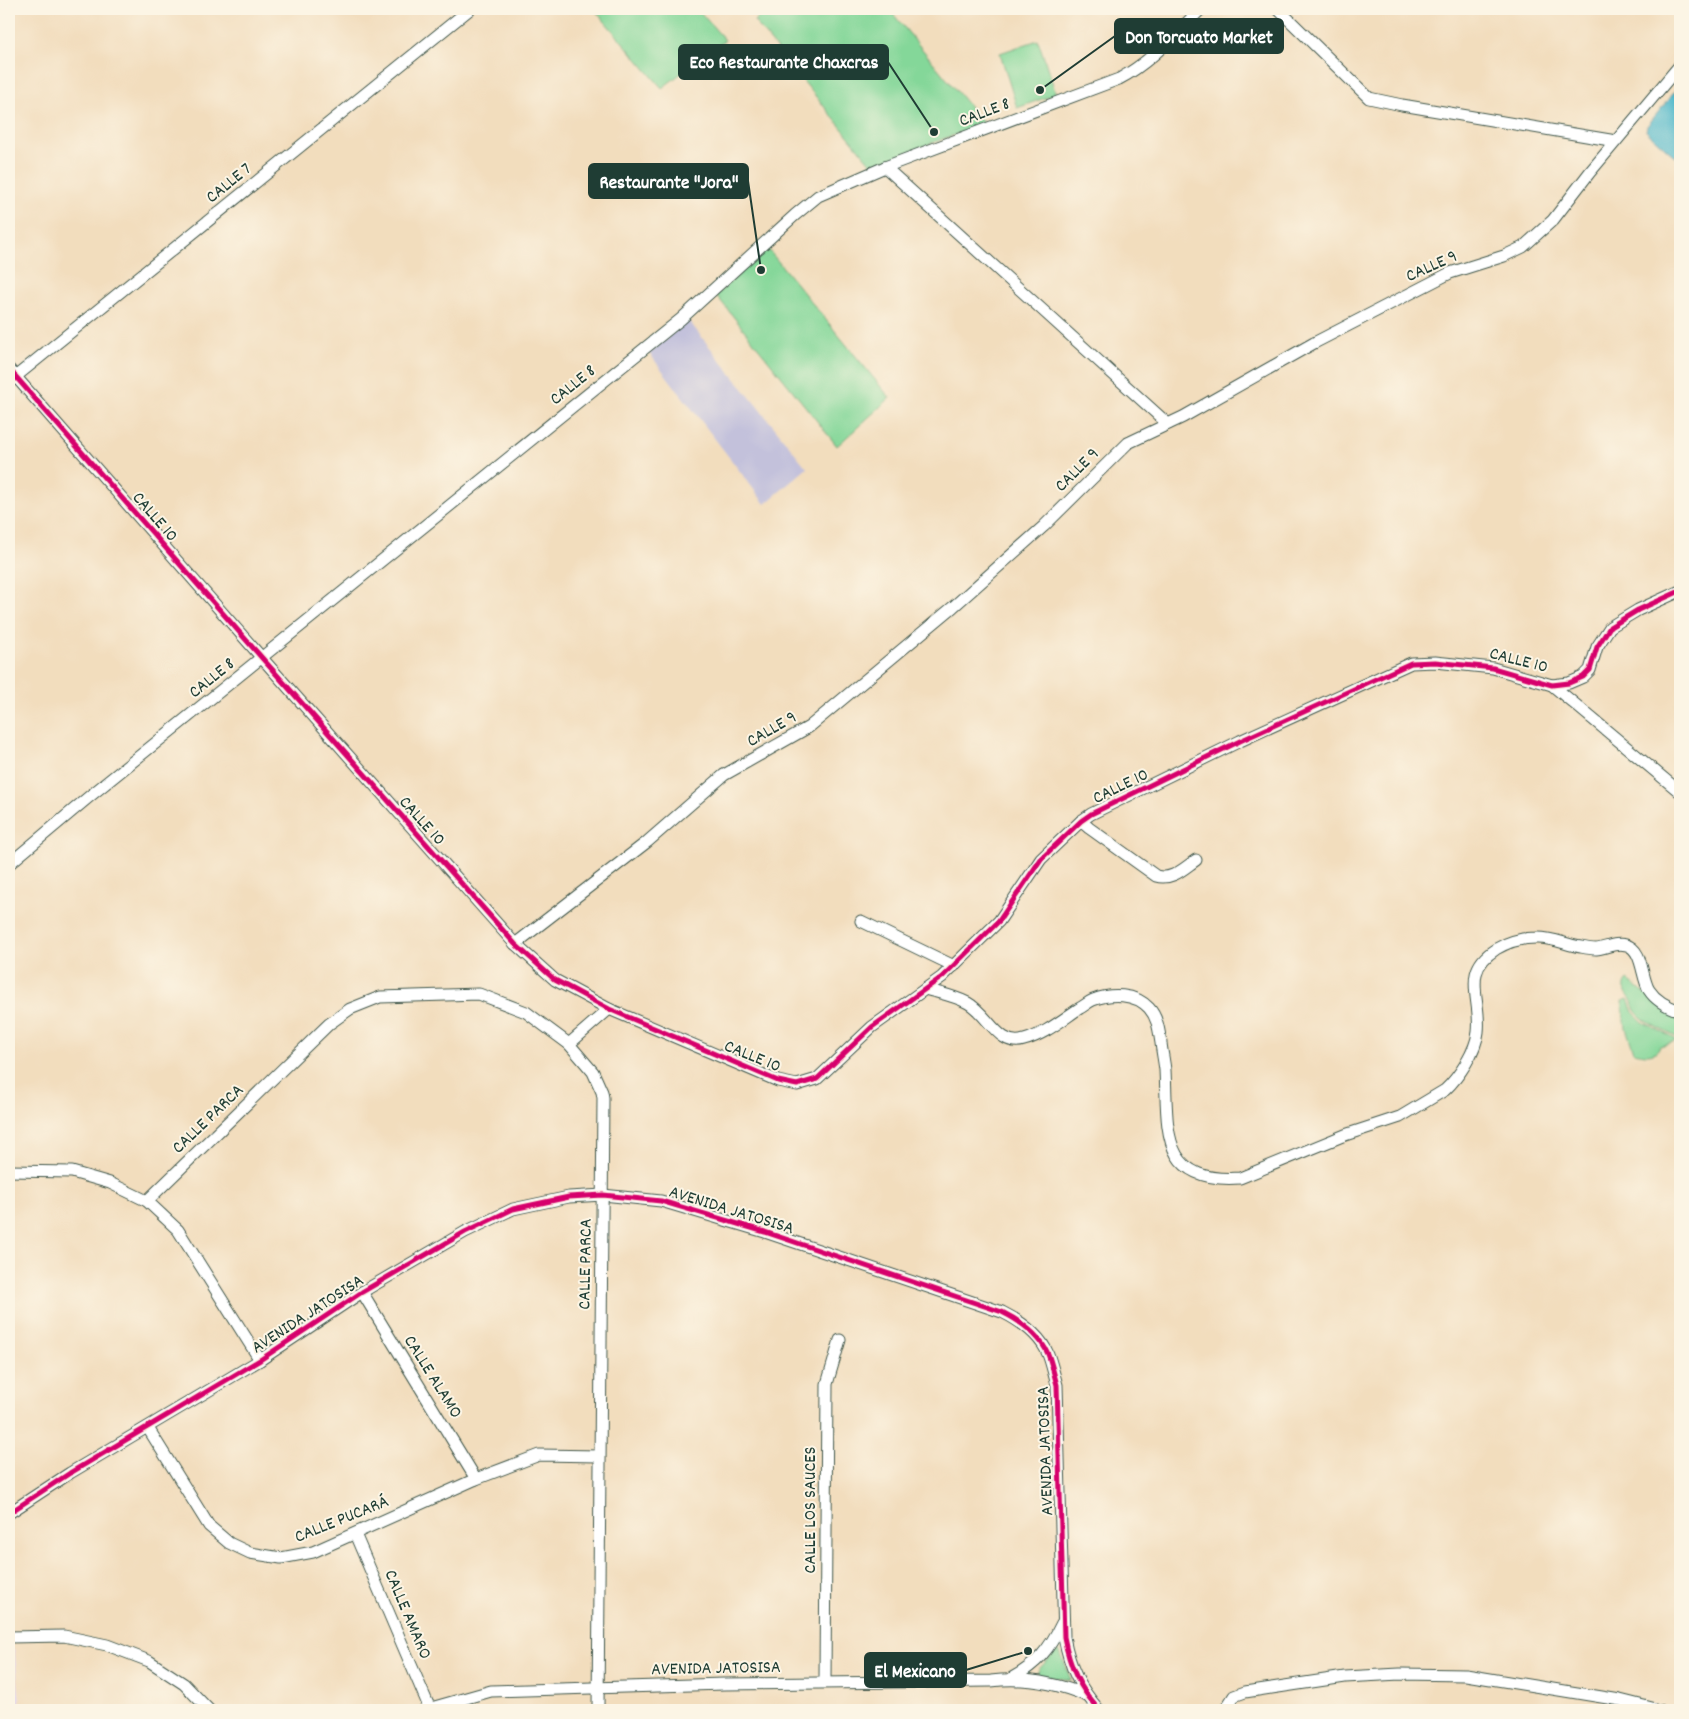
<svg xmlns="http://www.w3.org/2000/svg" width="1689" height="1719" font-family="Dekko,sans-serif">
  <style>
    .built { fill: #dfd5f5 }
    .industrial { fill: #c3c1db }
    .green { fill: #84d799; stroke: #528a66 }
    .water { fill: #4db7ca; stroke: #367a7f }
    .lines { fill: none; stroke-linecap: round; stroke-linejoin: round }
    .minor-casing { stroke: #3f5549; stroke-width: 13 }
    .minor { stroke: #fff; stroke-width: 11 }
    .cycleway-casing { stroke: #fcf5e5; stroke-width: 8 }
    .cycleway { stroke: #d6006c; stroke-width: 5 }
    .labels { text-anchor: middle; stroke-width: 4; stroke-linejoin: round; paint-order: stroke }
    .street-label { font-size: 18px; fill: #1f3d34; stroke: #fcf5e5 }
    .leader { fill: none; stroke: #1f3d34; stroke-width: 2 }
    .callout-dot { fill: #1f3d34; stroke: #fcf5e5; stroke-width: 2 }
    .callout { fill: #1f3d34; stroke: #1f3d34; stroke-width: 2 }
    .callout-label { font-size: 19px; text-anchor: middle; font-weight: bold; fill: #fff }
  </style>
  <rect width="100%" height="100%" fill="#fcf5e5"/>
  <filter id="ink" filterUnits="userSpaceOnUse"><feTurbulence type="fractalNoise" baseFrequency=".02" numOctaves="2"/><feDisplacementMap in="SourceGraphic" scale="10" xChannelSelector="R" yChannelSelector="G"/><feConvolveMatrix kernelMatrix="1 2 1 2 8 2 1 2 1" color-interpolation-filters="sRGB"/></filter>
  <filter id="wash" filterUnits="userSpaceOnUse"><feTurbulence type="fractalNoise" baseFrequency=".0096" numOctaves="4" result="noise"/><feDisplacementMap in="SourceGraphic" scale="20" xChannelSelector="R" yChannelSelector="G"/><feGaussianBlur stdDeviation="1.12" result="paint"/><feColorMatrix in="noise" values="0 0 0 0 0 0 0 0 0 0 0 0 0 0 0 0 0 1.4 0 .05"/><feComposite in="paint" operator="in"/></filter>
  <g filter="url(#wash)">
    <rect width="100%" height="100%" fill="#f2ddbd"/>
    <polygon class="built" points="9,1650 14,1650 21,1710 9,1710"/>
    <polygon class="industrial" points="688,320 807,468 765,504 649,353"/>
    <g class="green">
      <polygon points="594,9 703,9 700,12 725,40 662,88"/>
      <polygon points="769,9 889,9 984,124 872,165 754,21"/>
      <polygon points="1038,40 1056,94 1017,108 1000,53"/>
      <polygon points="767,248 890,398 837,446 716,295"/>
      <path d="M 1628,980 C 1647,993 1658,1008 1680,1018 L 1680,1038 L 1678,1038 C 1665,1031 1646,1024 1636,1012 C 1633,1008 1633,1002 1630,998 C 1625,992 1622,986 1628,980 Z"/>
      <path d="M 1628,999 L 1633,1012 L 1643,1022 L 1675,1039 L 1676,1041 L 1660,1046 C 1655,1057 1644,1054 1634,1052 L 1626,1028 L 1622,1001 Z"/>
      <polygon points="1057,1650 1060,1652 1071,1680 1040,1676 1037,1674 1039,1669"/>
    </g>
    <polygon class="water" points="1680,85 1680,161 1646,131 1647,126"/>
  </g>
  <g filter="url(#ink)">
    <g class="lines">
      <defs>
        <g id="minor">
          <polyline points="1278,9 1369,98 1402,105 1616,141"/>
          <polyline points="885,167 1168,424"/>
          <polyline points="9,369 262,658 515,944 555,980 609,1009 778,1081 797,1085 817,1079 872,1027 942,977 999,921 1041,859 1081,821 1091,814 1240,741 1411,663 1435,662 1493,668 1552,685 1569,683 1583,677 1590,670 1597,647 1610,627 1638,610 1680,591"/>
          <polyline points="9,382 470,9"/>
          <polyline points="1552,685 1680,792"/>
          <path d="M 1081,821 L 1089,828 L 1156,876 C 1172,881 1184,868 1196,860"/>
          <path d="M 9,864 L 90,796 L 681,319 L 795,215 L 818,196 L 885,167 L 1119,79 C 1151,62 1175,34 1201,9"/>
          <polyline points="861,921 954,966"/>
          <polyline points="515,944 647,842 724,775 809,727 953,607 1044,526 1128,443 1183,417 1314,343 1450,273 1504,256 1523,247 1553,220 1590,172 1680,65"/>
          <path d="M 925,989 C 939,993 955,996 968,1003 C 988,1014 999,1048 1024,1040 C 1044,1035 1063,1019 1080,1008 C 1084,1006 1088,1002 1093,1000 C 1111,993 1135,993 1149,1008 C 1158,1018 1159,1031 1161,1043 C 1162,1052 1164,1061 1165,1070 C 1168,1128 1159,1184 1240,1178 L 1345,1135 L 1400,1117 L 1445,1090 C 1459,1077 1476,1051 1478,1032 C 1482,998 1460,972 1496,949 C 1508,942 1523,938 1536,938 C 1552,937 1566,945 1581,947 C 1586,948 1591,949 1596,949 C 1606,948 1616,942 1626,945 C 1643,949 1641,977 1649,990 C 1656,1001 1668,1007 1680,1011"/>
          <polyline points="569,1044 609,1009"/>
          <polyline points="9,1171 72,1172 110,1183 147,1201 178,1230 260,1360"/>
          <polyline points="147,1201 329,1024 350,1009 380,997 479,994 526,1012 569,1044 593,1072 602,1092 603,1098 598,1710"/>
          <polyline points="362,1292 476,1479"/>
          <polyline points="148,1428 209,1526 229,1543 250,1553 281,1558 313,1552 476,1479 539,1455 599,1456"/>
          <path d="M 9,1513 L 70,1473 L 260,1360 L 362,1292 L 465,1232 L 513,1209 L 569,1197 L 603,1195 L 661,1201 L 765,1232 L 1002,1312 C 1020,1321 1040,1335 1048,1354 C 1052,1364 1054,1375 1057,1385 L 1064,1637 C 1070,1668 1079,1687 1099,1710"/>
          <polyline points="355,1534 430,1709"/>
          <polyline points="9,1637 64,1636 107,1645 149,1661 184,1684 209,1710"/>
          <path d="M 1012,1678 C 1037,1664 1049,1650 1062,1623"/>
          <polyline points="825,1682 827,1384 840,1340"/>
          <path d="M 424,1710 L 491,1691 L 724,1684 L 991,1681 C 1025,1677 1055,1682 1087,1696"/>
          <polyline points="1225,1710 1234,1696 1245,1692 1345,1677 1400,1674 1466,1675 1620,1700 1660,1710"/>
        </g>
      </defs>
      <use href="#minor" class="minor-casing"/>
      <use href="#minor" class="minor"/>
      <defs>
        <g id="cycleway">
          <polyline points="9,369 262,658 515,944 555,980 609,1009 778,1081 797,1085 817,1079 872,1027 942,977 999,921 1041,859 1081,821 1091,814 1240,741 1411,663 1435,662 1493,668 1552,685 1569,683 1583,677 1590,670 1597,647 1610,627 1638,610 1680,591"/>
          <path d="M 9,1513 L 70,1473 L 260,1360 L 362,1292 L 465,1232 L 513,1209 L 569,1197 L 603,1195 L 661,1201 L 765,1232 L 1002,1312 C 1020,1321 1040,1335 1048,1354 C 1052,1364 1054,1375 1057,1385 L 1064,1637 C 1070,1668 1079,1687 1099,1710"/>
        </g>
      </defs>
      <use href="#cycleway" class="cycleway-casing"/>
      <use href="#cycleway" class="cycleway"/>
    </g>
  </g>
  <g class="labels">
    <g class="street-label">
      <text transform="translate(984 111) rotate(-21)" y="6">CALLE 8</text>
      <text transform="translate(228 182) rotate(-39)" y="6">CALLE 7</text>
      <text transform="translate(1431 265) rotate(-24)" y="6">CALLE 9</text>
      <text transform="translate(572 384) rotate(-39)" y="6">CALLE 8</text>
      <text transform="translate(1076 469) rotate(-45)" y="6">CALLE 9</text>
      <text transform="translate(156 516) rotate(49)" y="6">CALLE 10</text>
      <text transform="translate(1519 659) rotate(14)" y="6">CALLE 10</text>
      <text transform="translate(211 677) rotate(-39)" y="6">CALLE 8</text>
      <text transform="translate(771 728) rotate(-30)" y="6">CALLE 9</text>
      <text transform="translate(1120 785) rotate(-26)" y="6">CALLE 10</text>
      <text transform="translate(423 820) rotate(48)" y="6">CALLE 10</text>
      <text transform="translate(753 1055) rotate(22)" y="6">CALLE 10</text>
      <text transform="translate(207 1118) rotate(-44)" y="6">CALLE PARCA</text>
      <text transform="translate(732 1209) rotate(17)" y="6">AVENIDA JATOSISA</text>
      <text transform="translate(584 1264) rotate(-89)" y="6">CALLE PARCA</text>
      <text transform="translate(307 1313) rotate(-33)" y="6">AVENIDA JATOSISA</text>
      <text transform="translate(434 1376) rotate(58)" y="6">CALLE ALAMO</text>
      <text transform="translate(1044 1451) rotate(-92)" y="6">AVENIDA JATOSISA</text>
      <text transform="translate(809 1510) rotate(-90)" y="6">CALLE LOS SAUCES</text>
      <text transform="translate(341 1518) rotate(-22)" y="6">CALLE PUCARÁ</text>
      <text transform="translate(409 1614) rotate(67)" y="6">CALLE AMARO</text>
      <text transform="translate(716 1667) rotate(-1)" y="6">AVENIDA JATOSISA</text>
    </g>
  </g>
  <path class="leader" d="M1040 90L1115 36M934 132L888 62M761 270L748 181M1028 1651L966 1670"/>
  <g class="callout-dot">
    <circle cx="1040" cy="90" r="5"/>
    <circle cx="934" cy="132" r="5"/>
    <circle cx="761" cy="270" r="5"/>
    <circle cx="1028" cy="1651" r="5"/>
  </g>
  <g class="callout">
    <rect x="1115" y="19" width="168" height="34" rx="5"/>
    <rect x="679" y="45" width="209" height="34" rx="5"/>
    <rect x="589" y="164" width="159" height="34" rx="5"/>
    <rect x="865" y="1653" width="101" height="34" rx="5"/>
  </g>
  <g class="callout-label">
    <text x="1199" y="43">Don Torcuato Market</text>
    <text x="784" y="68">Eco Restaurante Chaxcras</text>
    <text x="669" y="188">Restaurante "Jora"</text>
    <text x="915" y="1677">El Mexicano</text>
  </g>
  <rect width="1689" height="1719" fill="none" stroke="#fcf5e5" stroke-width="30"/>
</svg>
